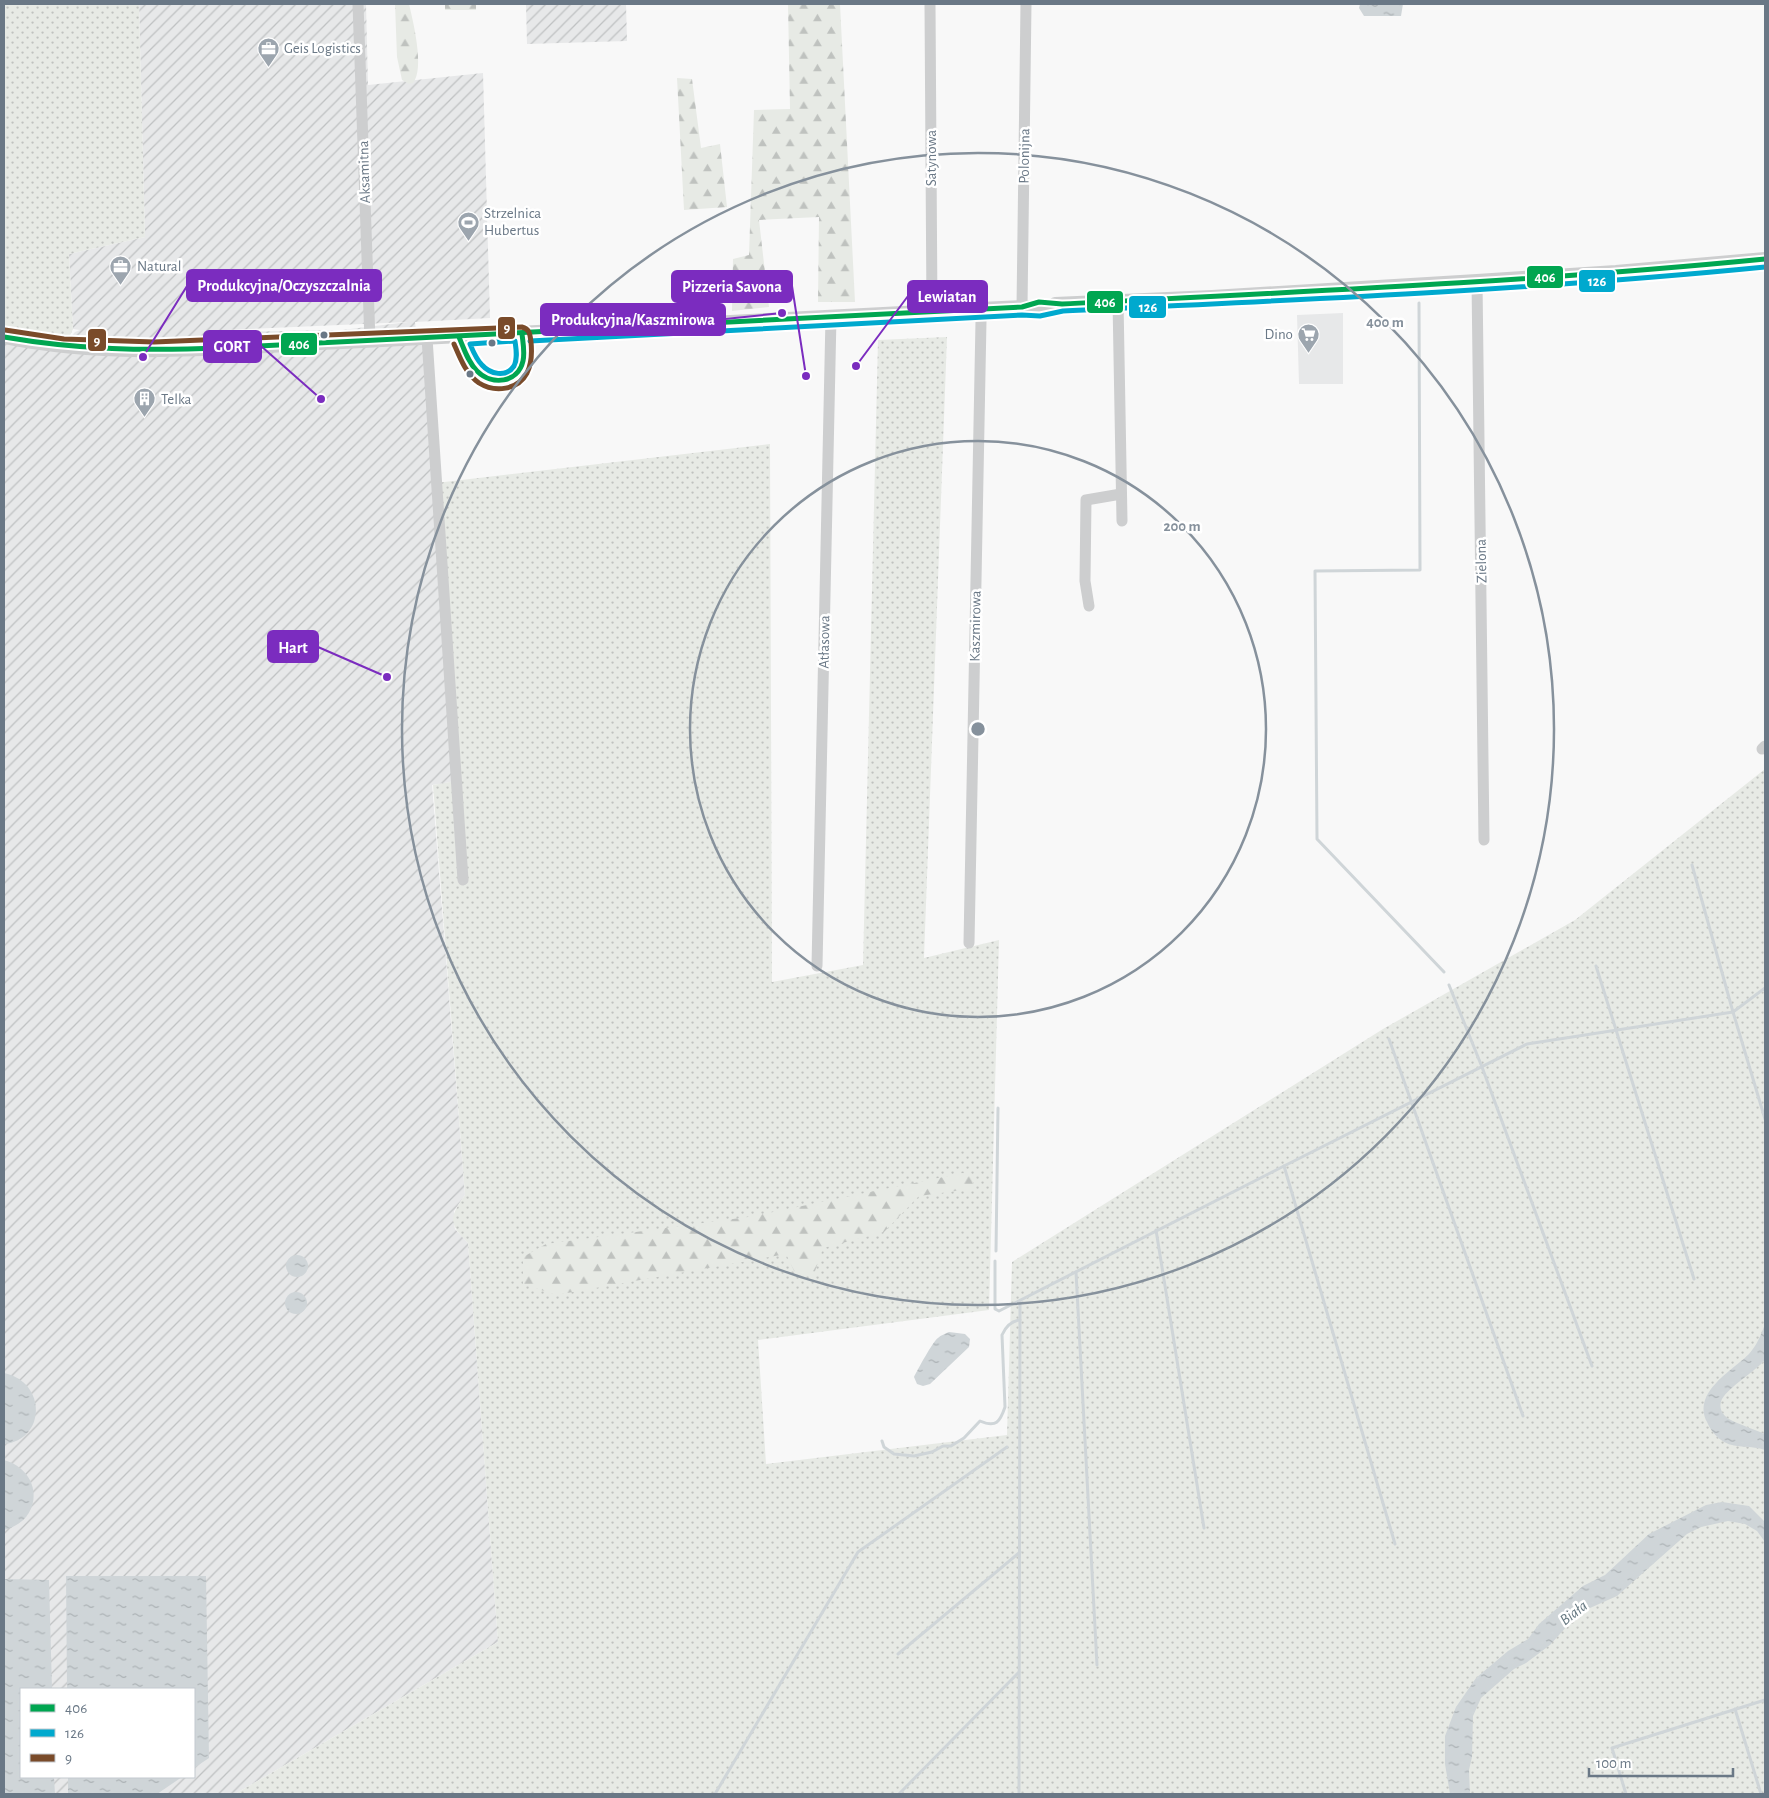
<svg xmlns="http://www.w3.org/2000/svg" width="1769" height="1798" font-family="'Alegreya Sans',sans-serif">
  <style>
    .built { fill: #e7e8e9 }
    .industrial { fill: url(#industrial-furrows); fill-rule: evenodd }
    .grass { fill: url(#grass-dots) }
    .forest { fill: url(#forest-firs) }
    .water { fill: url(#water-ripples) }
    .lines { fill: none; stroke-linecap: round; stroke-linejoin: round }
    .stream { stroke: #cfd5d8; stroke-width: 3 }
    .minor { stroke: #cdcecf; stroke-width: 11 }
    .tertiary { stroke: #cdcecf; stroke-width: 14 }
    .bus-1-casing { stroke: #fff; stroke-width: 9 }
    .bus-2-casing { stroke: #fff; stroke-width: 9 }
    .bus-3-casing { stroke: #fff; stroke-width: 9 }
    .bus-1 { stroke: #00a651; stroke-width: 5 }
    .bus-2 { stroke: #00a9ce; stroke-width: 5 }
    .bus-3 { stroke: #7a4b2a; stroke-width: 5 }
    .ring { fill: none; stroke: #86919c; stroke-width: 2.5 }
    .bus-dot { fill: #6a7886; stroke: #fff; stroke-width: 2 }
    .labels { text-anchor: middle; stroke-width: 5; stroke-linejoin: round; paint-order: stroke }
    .poi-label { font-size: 15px; fill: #6a7886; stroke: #fff; text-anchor: start }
    .street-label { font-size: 15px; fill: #6a7886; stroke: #fff }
    .water-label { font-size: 16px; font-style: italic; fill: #667881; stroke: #fff }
    .centre { fill: #86919c; stroke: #fff; stroke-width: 2.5 }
    .ring-label { font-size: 15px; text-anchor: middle; font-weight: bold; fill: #86919c; stroke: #fff; stroke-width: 5; stroke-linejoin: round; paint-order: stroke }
    .leader { fill: none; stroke: #7b2cbf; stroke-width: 2 }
    .callout-dot { fill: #7b2cbf; stroke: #fff; stroke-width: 2 }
    .callout { fill: #7b2cbf; stroke: #7b2cbf; stroke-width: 2 }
    .callout-label { font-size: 16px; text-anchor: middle; font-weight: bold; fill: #fff }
    .line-badge { stroke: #fff; stroke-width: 2 }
    .badge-label { font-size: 14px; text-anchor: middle; font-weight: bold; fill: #fff }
  </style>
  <defs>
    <pattern id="industrial-furrows" width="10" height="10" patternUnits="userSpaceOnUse" patternTransform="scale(1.25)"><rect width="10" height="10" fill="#e7e8e9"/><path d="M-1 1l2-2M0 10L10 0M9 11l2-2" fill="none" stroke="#bfc1c2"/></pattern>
    <pattern id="grass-dots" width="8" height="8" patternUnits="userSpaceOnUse" patternTransform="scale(1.25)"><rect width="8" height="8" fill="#e7eae5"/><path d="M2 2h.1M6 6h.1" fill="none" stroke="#bfc2bf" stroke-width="1.8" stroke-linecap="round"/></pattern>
    <pattern id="forest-firs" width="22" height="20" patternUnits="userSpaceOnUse" patternTransform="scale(1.25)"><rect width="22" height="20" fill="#e7eae5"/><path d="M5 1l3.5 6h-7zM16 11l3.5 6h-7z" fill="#bfc2bf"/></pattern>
    <pattern id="water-ripples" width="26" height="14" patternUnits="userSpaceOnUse" patternTransform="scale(1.25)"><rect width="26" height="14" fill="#cfd5d8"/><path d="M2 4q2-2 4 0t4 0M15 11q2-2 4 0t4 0" fill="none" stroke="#acb2b5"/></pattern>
  </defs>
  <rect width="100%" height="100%" fill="#f8f8f8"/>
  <polygon class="built" points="1343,313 1343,384 1299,384 1297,315"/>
  <g class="industrial">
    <path d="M 139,4 L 366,4 L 368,85 L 483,73 L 490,318 L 415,322 L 417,338 L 427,338 L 457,781 L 432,785 L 465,1195 L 454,1211 L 454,1224 L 455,1229 L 468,1243 L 498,1642 L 235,1794 L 4,1794 L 4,330 L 68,340 L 75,332 L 80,330 L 73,329 L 69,254 L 145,237 ZM 408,322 L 342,330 L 223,332 L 202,331 ZM 21,1689 L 194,1689 L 194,1777 L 21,1777 Z"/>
    <polygon points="526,4 626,4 627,41 527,44"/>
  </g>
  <g class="grass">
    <polygon points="4,4 139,4 145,237 69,254 73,329 68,340 23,333 23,330 4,326"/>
    <path d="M 947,337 L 924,958 L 999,940 L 989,1310 L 758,1340 L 766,1464 L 1007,1435 L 1012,1262 L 1383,1029 L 1575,920 L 1765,769 L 1765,1794 L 235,1794 L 498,1642 L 468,1243 C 448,1223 449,1218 465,1195 L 433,785 L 456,781 L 436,483 L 770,444 L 772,982 L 863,965 L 878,340 Z"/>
  </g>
  <g class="forest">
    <path d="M 395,4 L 409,4 C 413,21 425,69 413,83 L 409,84 L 402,80 L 397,57 Z"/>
    <rect x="445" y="4" width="31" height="6"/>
    <polygon points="788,4 840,4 855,302 818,302 819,217 759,220 769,307 732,311 733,259 749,255 754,110 790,109"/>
    <polygon points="677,78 692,79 701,148 720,144 727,207 684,210"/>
    <polygon points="963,1173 976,1178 970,1189 919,1196 884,1232 823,1248 814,1274 796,1275 786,1254 556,1295 523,1284 523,1257 546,1244 748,1217"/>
  </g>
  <g class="water">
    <polygon points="1360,4 1403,4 1401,16 1364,16 1359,8"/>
    <circle cx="297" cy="1266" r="11"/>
    <circle cx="296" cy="1303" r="11"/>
    <path d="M 1765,1324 L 1765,1360 C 1754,1372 1729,1387 1722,1399 C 1718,1407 1722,1415 1729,1419 C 1740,1425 1754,1429 1765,1434 L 1765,1450 C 1752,1445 1737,1449 1724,1442 C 1716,1437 1711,1431 1707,1422 C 1692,1392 1732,1371 1749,1354 C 1757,1345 1761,1335 1765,1324 Z"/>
    <path d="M 949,1332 L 965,1334 L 970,1339 L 969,1347 L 930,1384 L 923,1386 L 917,1384 L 914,1377 C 917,1371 933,1341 938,1338 C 941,1335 945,1334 949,1332 Z"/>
    <path d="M 4,1373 C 47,1382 46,1440 4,1444 Z"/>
    <path d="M 4,1460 C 43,1471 44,1520 4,1530 Z"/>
    <polygon points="1722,1502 1749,1506 1765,1522 1765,1542 1757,1531 1745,1524 1728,1521 1701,1527 1687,1534 1617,1596 1590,1608 1568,1625 1550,1645 1526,1663 1514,1669 1481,1698 1473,1716 1472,1757 1469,1770 1470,1794 1450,1794 1445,1764 1445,1736 1456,1707 1476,1678 1508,1651 1528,1639 1539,1624 1583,1586 1605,1575 1649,1534 1706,1505"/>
    <polygon points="66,1576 206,1576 209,1758 194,1768 194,1689 67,1689"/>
    <polygon points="4,1579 49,1580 52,1689 21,1689 21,1777 54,1777 55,1794 4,1794"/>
    <polygon points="68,1777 182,1777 157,1794 68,1794"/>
  </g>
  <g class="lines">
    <g class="stream">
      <polyline points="1419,303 1420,570 1315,571 1317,839 1444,972"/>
      <polyline points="1692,865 1733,1012 1765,1119"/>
      <polyline points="1596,966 1694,1279"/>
      <polyline points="1449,985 1482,1067 1592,1366"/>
      <polyline points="1389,1039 1523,1416"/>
      <polyline points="1284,1166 1395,1544"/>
      <polyline points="1156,1230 1204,1528"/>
      <polyline points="996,1251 998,1108"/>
      <polyline points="995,1261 995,1309 999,1311 1284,1166 1527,1044 1733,1012 1765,988"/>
      <polyline points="1076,1272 1097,1665"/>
      <path d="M 882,1441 L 884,1447 L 894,1454 L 914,1456 L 932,1452 L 943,1446 L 951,1446 L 964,1438 L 980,1421 C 996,1428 1000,1422 1005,1407 L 1002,1335 C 1006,1326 1011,1321 1020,1320"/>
      <polyline points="898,1654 1020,1552"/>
      <polyline points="1735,1709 1761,1794"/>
      <polyline points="715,1794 858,1552 1007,1447"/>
      <polyline points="899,1794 1019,1672"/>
      <polyline points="1019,1794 1020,1301"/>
      <polyline points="1626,1794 1612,1748 1765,1700"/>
    </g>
    <g class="minor">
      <polyline points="358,4 370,341"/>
      <polyline points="930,4 932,312"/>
      <polyline points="1477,281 1484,840"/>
      <polyline points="1118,301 1122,521"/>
      <polyline points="1022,307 1026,4"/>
      <polyline points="427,338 463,880"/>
      <polyline points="1089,606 1085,581 1086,500 1121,494"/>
      <polyline points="1762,749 1765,746"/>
      <polyline points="969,943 981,321 980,309"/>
      <polyline points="817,966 831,317"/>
    </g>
    <g class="tertiary">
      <polyline points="1055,304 1212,297 1477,281 1616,272 1765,259"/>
      <path d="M 4,337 C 115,360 230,347 342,342 C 555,332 768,321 980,309 L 1022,307 L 1039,309 L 1062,304"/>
    </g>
    <defs>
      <g id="bus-1">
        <path d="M 4,337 C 79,350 145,351 221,348 L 1022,307 L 1039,302 L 1062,304 C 1297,292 1531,282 1765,259"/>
        <path d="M 459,337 C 464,349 468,362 477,371 C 492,386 518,383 523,361 C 525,352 523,343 522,334"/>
      </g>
      <g id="bus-2">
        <path d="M 515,341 C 516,349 518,358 514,366 C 506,378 490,374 482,365 C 476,359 473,351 470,344 Z"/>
        <path d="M 530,341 L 1022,315 L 1040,316 L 1063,311 C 1297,300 1532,290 1765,267"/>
      </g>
      <path id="bus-3" d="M 5,330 L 64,339 L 154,342 L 522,327 C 530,329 530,335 531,342 C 532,352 532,363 527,373 C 518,390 495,393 479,383 C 466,374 460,358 454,344"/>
    </defs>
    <use href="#bus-1" class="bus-1-casing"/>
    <use href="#bus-2" class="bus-2-casing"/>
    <use href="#bus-3" class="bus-3-casing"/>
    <use href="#bus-1" class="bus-1"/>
    <use href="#bus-2" class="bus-2"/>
    <use href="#bus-3" class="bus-3"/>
  </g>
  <g class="ring">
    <circle cx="978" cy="729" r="288"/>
    <circle cx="978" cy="729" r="576"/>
  </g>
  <defs>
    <symbol id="office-pin" viewBox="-11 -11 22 30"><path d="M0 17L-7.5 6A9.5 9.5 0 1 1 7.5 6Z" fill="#9ca5ae" stroke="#fff"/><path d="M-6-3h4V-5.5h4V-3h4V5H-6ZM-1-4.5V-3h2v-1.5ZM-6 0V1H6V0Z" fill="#fff"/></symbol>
    <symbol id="stadium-pin" viewBox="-11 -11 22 30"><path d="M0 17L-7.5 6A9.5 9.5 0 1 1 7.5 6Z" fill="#9ca5ae" stroke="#fff"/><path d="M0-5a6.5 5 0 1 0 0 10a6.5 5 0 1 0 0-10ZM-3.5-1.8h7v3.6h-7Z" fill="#fff"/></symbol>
    <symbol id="supermarket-pin" viewBox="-11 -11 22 30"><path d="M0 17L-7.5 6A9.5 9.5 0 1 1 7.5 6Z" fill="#9ca5ae" stroke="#fff"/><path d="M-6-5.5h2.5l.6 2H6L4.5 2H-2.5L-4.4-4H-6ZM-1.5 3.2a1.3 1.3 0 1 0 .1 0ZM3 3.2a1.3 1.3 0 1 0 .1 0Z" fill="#fff"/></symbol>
    <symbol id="building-pin" viewBox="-11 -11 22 30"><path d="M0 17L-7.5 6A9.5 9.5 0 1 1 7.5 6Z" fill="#9ca5ae" stroke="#fff"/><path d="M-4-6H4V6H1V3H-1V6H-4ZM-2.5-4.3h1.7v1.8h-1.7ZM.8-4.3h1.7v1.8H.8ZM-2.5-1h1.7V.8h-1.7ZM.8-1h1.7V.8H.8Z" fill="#fff"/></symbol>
  </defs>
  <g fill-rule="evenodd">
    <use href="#office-pin" x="256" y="36" width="25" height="34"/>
    <use href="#stadium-pin" x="456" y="210" width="25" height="34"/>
    <use href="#office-pin" x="108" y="254" width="25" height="34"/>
    <use href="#supermarket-pin" x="1296" y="322" width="25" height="34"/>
    <use href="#building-pin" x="132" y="386" width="25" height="34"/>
  </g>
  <g class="bus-dot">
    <circle cx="324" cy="335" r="4.5"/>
    <circle cx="492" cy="343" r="4.5"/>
    <circle cx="470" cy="374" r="4.5"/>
  </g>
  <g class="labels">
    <g class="poi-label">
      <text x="284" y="53">Geis Logistics</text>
      <text x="484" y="218">Strzelnica<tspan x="484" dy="17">Hubertus</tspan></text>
      <text x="137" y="271">Natural</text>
      <text x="1293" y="339" text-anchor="end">Dino</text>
      <text x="161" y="404">Telka</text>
    </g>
    <g class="street-label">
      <text transform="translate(1024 156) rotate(-89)" y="5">Polonijna</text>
      <text transform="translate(931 158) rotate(-90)" y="5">Satynowa</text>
      <text transform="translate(364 172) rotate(-92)" y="5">Aksamitna</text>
      <text transform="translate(1481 561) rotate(-91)" y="5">Zielona</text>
      <text transform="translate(975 626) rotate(-89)" y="5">Kaszmirowa</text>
      <text transform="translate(824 642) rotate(-89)" y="5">Atłasowa</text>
    </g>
    <g class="water-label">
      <text transform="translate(1573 1612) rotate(-37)" y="6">Biała</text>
    </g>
  </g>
  <circle cx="978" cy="729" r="8" class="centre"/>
  <g class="ring-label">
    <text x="1385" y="327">400 m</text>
    <text x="1182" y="531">200 m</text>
  </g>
  <path class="leader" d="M143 357L187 286M806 376L792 286M856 366L908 296M782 313L725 319M321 399L261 346M387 677L318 647"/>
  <g class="callout-dot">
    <circle cx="143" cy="357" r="5"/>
    <circle cx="806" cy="376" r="5"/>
    <circle cx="856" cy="366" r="5"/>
    <circle cx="782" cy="313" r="5"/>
    <circle cx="321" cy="399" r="5"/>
    <circle cx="387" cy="677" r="5"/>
  </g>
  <g class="callout">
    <rect x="187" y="270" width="194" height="31" rx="5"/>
    <rect x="672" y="271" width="120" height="31" rx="5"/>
    <rect x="908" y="281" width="79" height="31" rx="5"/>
    <rect x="541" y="304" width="184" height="31" rx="5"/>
    <rect x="204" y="331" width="57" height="31" rx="5"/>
    <rect x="268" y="631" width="50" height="31" rx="5"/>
  </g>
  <g class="callout-label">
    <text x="284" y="291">Produkcyjna/Oczyszczalnia</text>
    <text x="732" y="292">Pizzeria Savona</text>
    <text x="947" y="302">Lewiatan</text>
    <text x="633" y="325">Produkcyjna/Kaszmirowa</text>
    <text x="232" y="352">GORT</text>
    <text x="293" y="653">Hart</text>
  </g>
  <g class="line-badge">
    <rect x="1526" y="265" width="38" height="24" rx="5" fill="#00a651"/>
    <rect x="1578" y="269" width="38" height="24" rx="5" fill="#00a9ce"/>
    <rect x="1086" y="290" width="38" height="24" rx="5" fill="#00a651"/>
    <rect x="1128" y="295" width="39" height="24" rx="5" fill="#00a9ce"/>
    <rect x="497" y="316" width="19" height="24" rx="5" fill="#7a4b2a"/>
    <rect x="87" y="328" width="20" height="24" rx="5" fill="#7a4b2a"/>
    <rect x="280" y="332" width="38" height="24" rx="5" fill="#00a651"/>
  </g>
  <g class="badge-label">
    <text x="1545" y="282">406</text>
    <text x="1597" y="286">126</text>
    <text x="1105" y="307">406</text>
    <text x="1148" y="312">126</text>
    <text x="507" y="332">9</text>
    <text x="97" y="345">9</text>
    <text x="299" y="349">406</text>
  </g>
  <rect width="1769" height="1798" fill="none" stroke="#6a7886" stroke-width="10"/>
  <rect x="20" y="1688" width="175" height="90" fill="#ffffff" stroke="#c3c9cf"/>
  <rect x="30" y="1704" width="25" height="8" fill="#00a651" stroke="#c3c9cf"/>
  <text x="65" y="1713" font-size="15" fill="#6a7886">406</text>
  <rect x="30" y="1729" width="25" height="8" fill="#00a9ce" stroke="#c3c9cf"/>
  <text x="65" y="1738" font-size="15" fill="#6a7886">126</text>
  <rect x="30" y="1754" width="25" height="8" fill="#7a4b2a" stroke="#c3c9cf"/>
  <text x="65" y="1763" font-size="15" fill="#6a7886">9</text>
  <path d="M1589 1768v8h144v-8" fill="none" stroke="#6a7886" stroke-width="2.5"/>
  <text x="1596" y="1768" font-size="15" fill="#6a7886" stroke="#ffffff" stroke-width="4" paint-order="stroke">100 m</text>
</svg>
